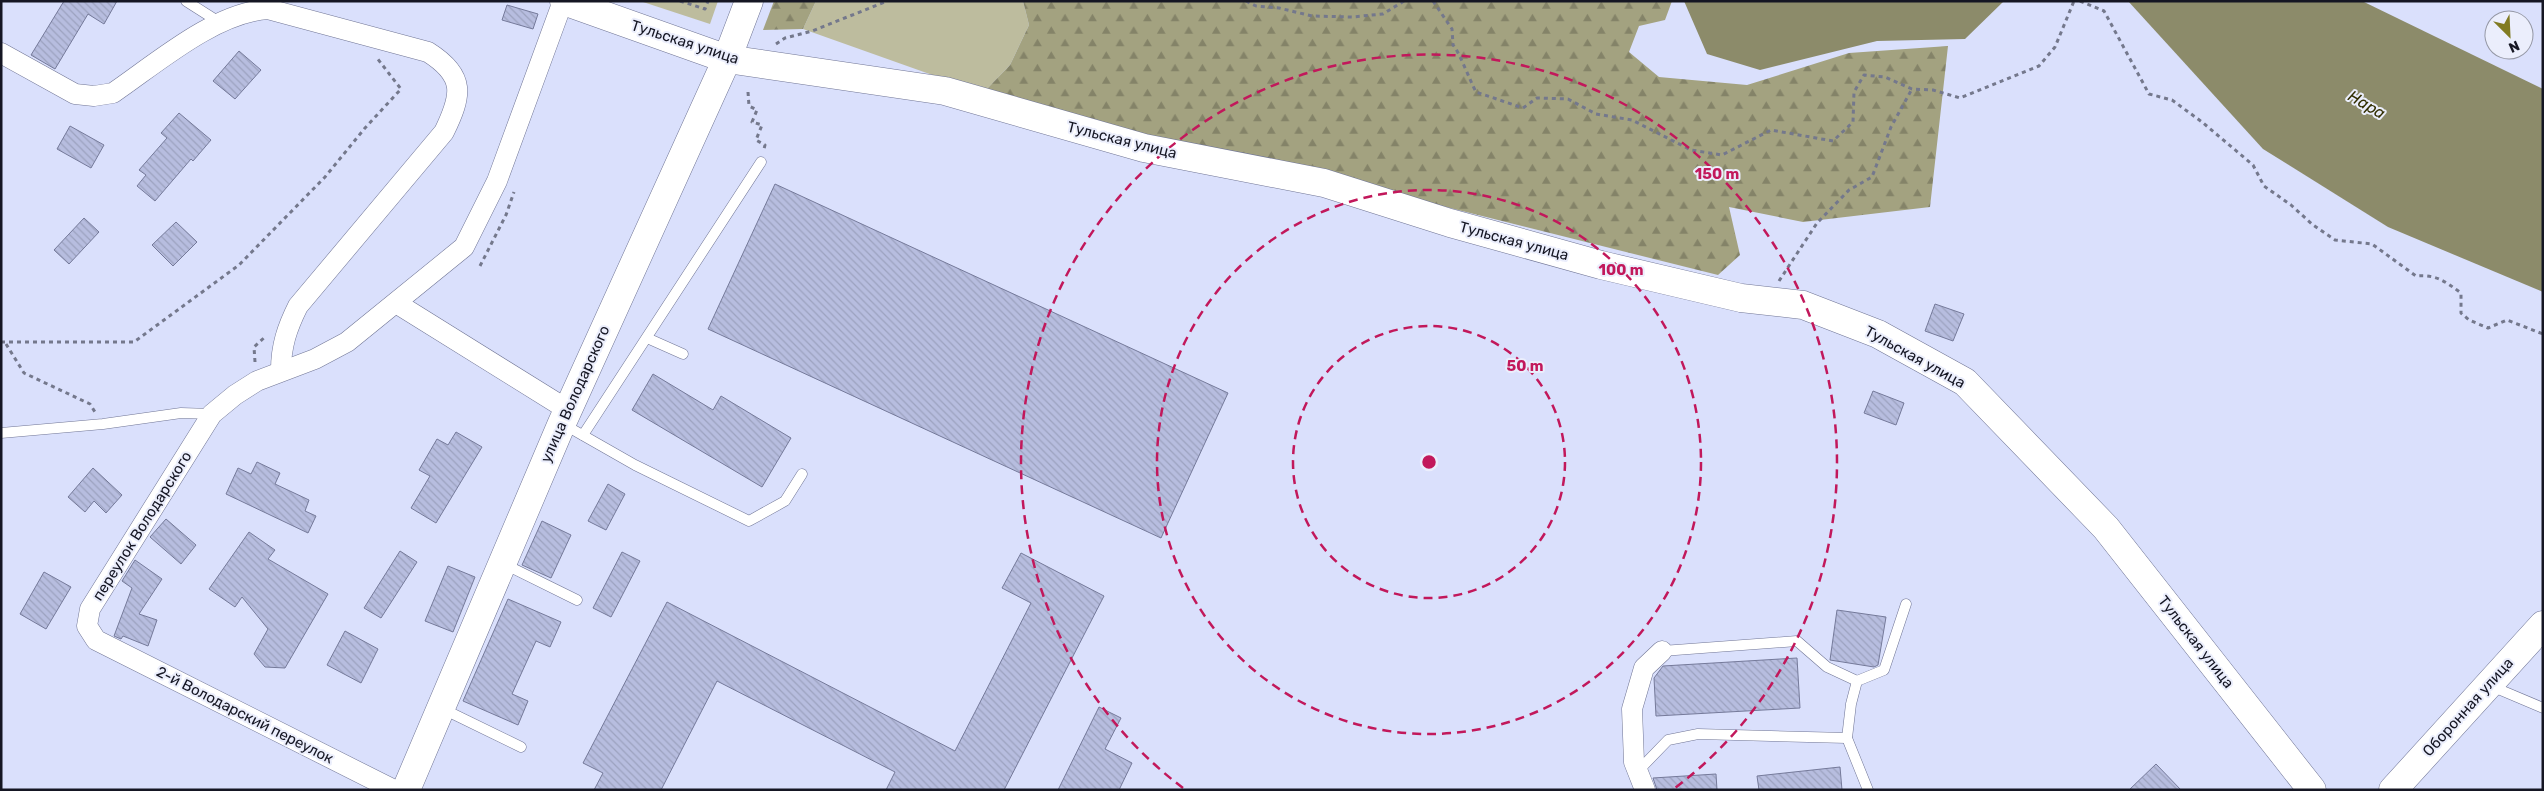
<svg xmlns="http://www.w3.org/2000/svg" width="2544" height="791" font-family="Rubik,sans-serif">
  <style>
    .green { fill: #bdbc9e }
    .forest { fill: url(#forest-firs) }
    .water { fill: #8c8b6a }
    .building { fill: url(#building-back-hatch); stroke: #757a9a }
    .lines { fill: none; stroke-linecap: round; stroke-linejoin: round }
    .lane-casing { stroke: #707595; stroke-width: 11 }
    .street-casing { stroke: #707595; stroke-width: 21 }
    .secondary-casing { stroke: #707595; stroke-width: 29 }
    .primary-casing { stroke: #707595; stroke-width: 29 }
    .path { stroke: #74788c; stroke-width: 3; stroke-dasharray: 4 4; stroke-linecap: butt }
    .lane { stroke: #fff; stroke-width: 10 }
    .street { stroke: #fff; stroke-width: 20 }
    .secondary { stroke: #fff; stroke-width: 28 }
    .primary { stroke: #fff; stroke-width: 28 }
    .ring { fill: none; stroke: #c2185b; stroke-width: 2.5; stroke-dasharray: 9 6 }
    .labels { text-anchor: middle; stroke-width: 4; stroke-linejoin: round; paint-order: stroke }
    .street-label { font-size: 15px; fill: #151623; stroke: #ebeefc }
    .water-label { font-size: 16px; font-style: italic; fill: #312e01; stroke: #ebeefc }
    .centre { fill: #c2185b; stroke: #ebeefc; stroke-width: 2.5 }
    .ring-label { font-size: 15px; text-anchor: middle; font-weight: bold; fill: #c2185b; stroke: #ebeefc; stroke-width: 4; stroke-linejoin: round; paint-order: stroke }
  </style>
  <defs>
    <pattern id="forest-firs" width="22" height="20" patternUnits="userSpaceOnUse" patternTransform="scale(1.25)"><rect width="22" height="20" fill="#a3a280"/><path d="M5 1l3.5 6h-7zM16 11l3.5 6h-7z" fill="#848368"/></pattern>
    <pattern id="building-back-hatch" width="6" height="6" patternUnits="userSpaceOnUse" patternTransform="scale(1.25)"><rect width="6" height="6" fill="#b7bddf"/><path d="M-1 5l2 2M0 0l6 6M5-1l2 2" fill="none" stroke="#9ca2bf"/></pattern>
  </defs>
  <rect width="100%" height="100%" fill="#dae0fc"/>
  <g class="green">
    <polygon points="640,1 718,1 710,24"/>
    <polygon points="816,1 1023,1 1029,25 1010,65 983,93 803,29"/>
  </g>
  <g class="forest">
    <polygon points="774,1 816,1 803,29 763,30"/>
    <polygon points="1023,1 1672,1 1665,20 1639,26 1629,52 1659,77 1747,85 1849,53 1948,46 1930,207 1803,222 1729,207 1740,255 1718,275 1234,154 1121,136 983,93 1010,65 1029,25"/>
  </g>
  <g class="water">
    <polygon points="1684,1 2004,1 1965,39 1877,41 1760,70 1707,54"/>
    <polygon points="2128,1 2362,1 2543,89 2543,292 2388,227 2263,149"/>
  </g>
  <g class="building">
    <polygon points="64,1 117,1 104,24 88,14 55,69 31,55"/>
    <polygon points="507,5 538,14 533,29 502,20"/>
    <polygon points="239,51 261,70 235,99 213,81"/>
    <polygon points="179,113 211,140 193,161 191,159 155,201 137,186 146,175 139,170 167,138 161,133"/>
    <polygon points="70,126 104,145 91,168 57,149"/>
    <polygon points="775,184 1228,393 1161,538 708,329"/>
    <polygon points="84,218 99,232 69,264 54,250"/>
    <polygon points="176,222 197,242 173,266 152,245"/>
    <polygon points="1935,304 1964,314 1953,341 1925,331"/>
    <polygon points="653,374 713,410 721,396 791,438 762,487 632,410"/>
    <polygon points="1873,391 1904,403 1896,425 1864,413"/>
    <polygon points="456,432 482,447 436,523 411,508 430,476 419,470 437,439 448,445"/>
    <polygon points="257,462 280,473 275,484 309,500 305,511 316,516 308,533 226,494 238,468 251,474"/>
    <polygon points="93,468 122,495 106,513 94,501 85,512 68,497"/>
    <polygon points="608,484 625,494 606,530 588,521"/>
    <polygon points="166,519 196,545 181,564 150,537"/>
    <polygon points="542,521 571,535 551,578 522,565"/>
    <polygon points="249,532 275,550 268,559 328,594 285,668 265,667 254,654 268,629 242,597 235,607 209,589"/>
    <polygon points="400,551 417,562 381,618 364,608"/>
    <polygon points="622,552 640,561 611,617 593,608"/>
    <polygon points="1021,553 1104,596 1004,790 886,790 895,772 717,681 661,790 594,790 603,773 583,763 667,602 955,751 1031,603 1002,588"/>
    <polygon points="135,560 162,579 139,614 157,620 148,646 123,636 121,639 114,636 132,588 122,581"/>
    <polygon points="448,566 475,577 453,632 425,621"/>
    <polygon points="44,572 71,587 46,629 20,614"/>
    <polygon points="508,599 561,622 550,647 536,641 512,694 528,701 518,725 463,701"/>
    <polygon points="1837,610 1886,617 1878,665 1874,667 1830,660"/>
    <polygon points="345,631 378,649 361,683 327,665"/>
    <polygon points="1797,658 1800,708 1656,716 1654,678 1663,666"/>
    <polygon points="1099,707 1121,718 1105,749 1132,763 1119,790 1058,790"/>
    <polygon points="2156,764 2181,790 2129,790"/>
    <polygon points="1840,767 1842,790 1759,790 1757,776"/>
    <polygon points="1716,774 1717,790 1657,790 1653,778"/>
  </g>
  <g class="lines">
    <defs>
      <g id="lane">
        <polyline points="186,1 219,22"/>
        <polyline points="647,338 683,354"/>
        <polyline points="563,424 635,465 749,521 785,501 802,474"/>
        <polyline points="1,433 103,424 181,413 212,414"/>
        <polyline points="583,435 761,162"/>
        <polyline points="502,563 577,600"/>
        <polyline points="1662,651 1797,641 1827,667 1857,681"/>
        <polyline points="2491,686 2543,708"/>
        <polyline points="443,709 521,747"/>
        <polyline points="1638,771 1668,740 1698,734 1847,738"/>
        <polyline points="1868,790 1847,738 1851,704 1857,681 1884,670 1906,604"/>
      </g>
      <g id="street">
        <path d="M 1,53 L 75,94 L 94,96 L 113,93 C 157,63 214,13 268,9 L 428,52 C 466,76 462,95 444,132 L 298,306 C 287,328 281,346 281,370"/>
        <polyline points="396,303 568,410"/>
        <polyline points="394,790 96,640 87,626 90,609 212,414 235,395 257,381 315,359 347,342 464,247 497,181 563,1"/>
        <polyline points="1645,790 1634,762 1632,709 1644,668 1662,651"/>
      </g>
      <g id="secondary">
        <polyline points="564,1 727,59 945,91 1144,148 1324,183 1450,223 1601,265 1741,298 1803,305 1878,334 1965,382 2106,528 2312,790"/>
        <polyline points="2393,790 2543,625"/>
      </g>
      <polyline id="primary" points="406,790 562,423 727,59 749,1"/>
    </defs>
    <use href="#lane" class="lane-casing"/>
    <use href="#street" class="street-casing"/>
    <use href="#secondary" class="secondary-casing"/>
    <use href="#primary" class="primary-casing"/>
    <g class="path">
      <polyline points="680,1 705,9 708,1"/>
      <polyline points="1246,1 1256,6 1279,8 1312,16 1352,17 1383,14 1404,1"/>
      <path d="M 1433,1 L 1452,29 L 1453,45 C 1458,49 1471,83 1476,92 L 1523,108 L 1537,98 L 1568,99 L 1596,114 L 1632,120 L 1691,150 L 1722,155 L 1771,130 L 1833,141 L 1853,122 L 1854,92 L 1864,75 L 1885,77 L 1912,89 L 1933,90 L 1960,98 L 2039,66 L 2055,47 L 2074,1"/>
      <path d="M 2080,1 L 2104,11 L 2149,94 L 2172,100 L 2202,122 L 2253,165 L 2264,186 L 2291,205 L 2313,225 L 2335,240 L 2372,244 L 2416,276 C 2436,274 2446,282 2461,293 L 2461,313 L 2469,320 L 2488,328 L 2507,320 L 2543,334"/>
      <polyline points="776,44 785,38 812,31 885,2"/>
      <polyline points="748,92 749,106 757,110 752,122 762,125 756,140 765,145 764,149"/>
      <polyline points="480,266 506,215 514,192"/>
      <polyline points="1779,281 1817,223 1849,190 1872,177 1891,127 1912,89"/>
      <polyline points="1,342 134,342 239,265 325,177 365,128 401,89 377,58"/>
      <polyline points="6,344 24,373 90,404 95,412"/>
      <polyline points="255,362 254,347 266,336"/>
    </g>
    <use href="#lane" class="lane"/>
    <use href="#street" class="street"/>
    <use href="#secondary" class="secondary"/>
    <use href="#primary" class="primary"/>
  </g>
  <g class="ring">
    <circle cx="1429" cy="462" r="136"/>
    <circle cx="1429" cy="462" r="272"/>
    <path d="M1183 788A408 408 0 1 1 1675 788"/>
  </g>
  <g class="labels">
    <g class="street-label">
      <text transform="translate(685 42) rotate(18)" y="5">Тульская улица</text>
      <text transform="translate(1122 140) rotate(14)" y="5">Тульская улица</text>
      <text transform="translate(1514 241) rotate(15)" y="5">Тульская улица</text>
      <text transform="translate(1915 357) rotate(29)" y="5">Тульская улица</text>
      <text transform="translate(575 394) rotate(-66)" y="5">улица Володарского</text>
      <text transform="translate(142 526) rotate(-58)" y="5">переулок Володарского</text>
      <text transform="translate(2196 642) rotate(52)" y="5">Тульская улица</text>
      <text transform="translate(2468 707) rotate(-48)" y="5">Оборонная улица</text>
      <text transform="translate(245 715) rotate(27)" y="5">2-й Володарский переулок</text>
    </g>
    <g class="water-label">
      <text transform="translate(2367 104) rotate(30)" y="6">Нара</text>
    </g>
  </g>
  <circle cx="1429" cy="462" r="8" class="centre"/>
  <g class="ring-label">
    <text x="1717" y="179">150 m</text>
    <text x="1621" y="275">100 m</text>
    <text x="1525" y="371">50 m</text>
  </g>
  <rect width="2544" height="791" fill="none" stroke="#151623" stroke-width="5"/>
  <g transform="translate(2509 35) rotate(156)"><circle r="24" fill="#ebeefc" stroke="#9598a5"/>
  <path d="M0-4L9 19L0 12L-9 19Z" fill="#817b22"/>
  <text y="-8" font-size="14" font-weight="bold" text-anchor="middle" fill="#151623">N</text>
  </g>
</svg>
